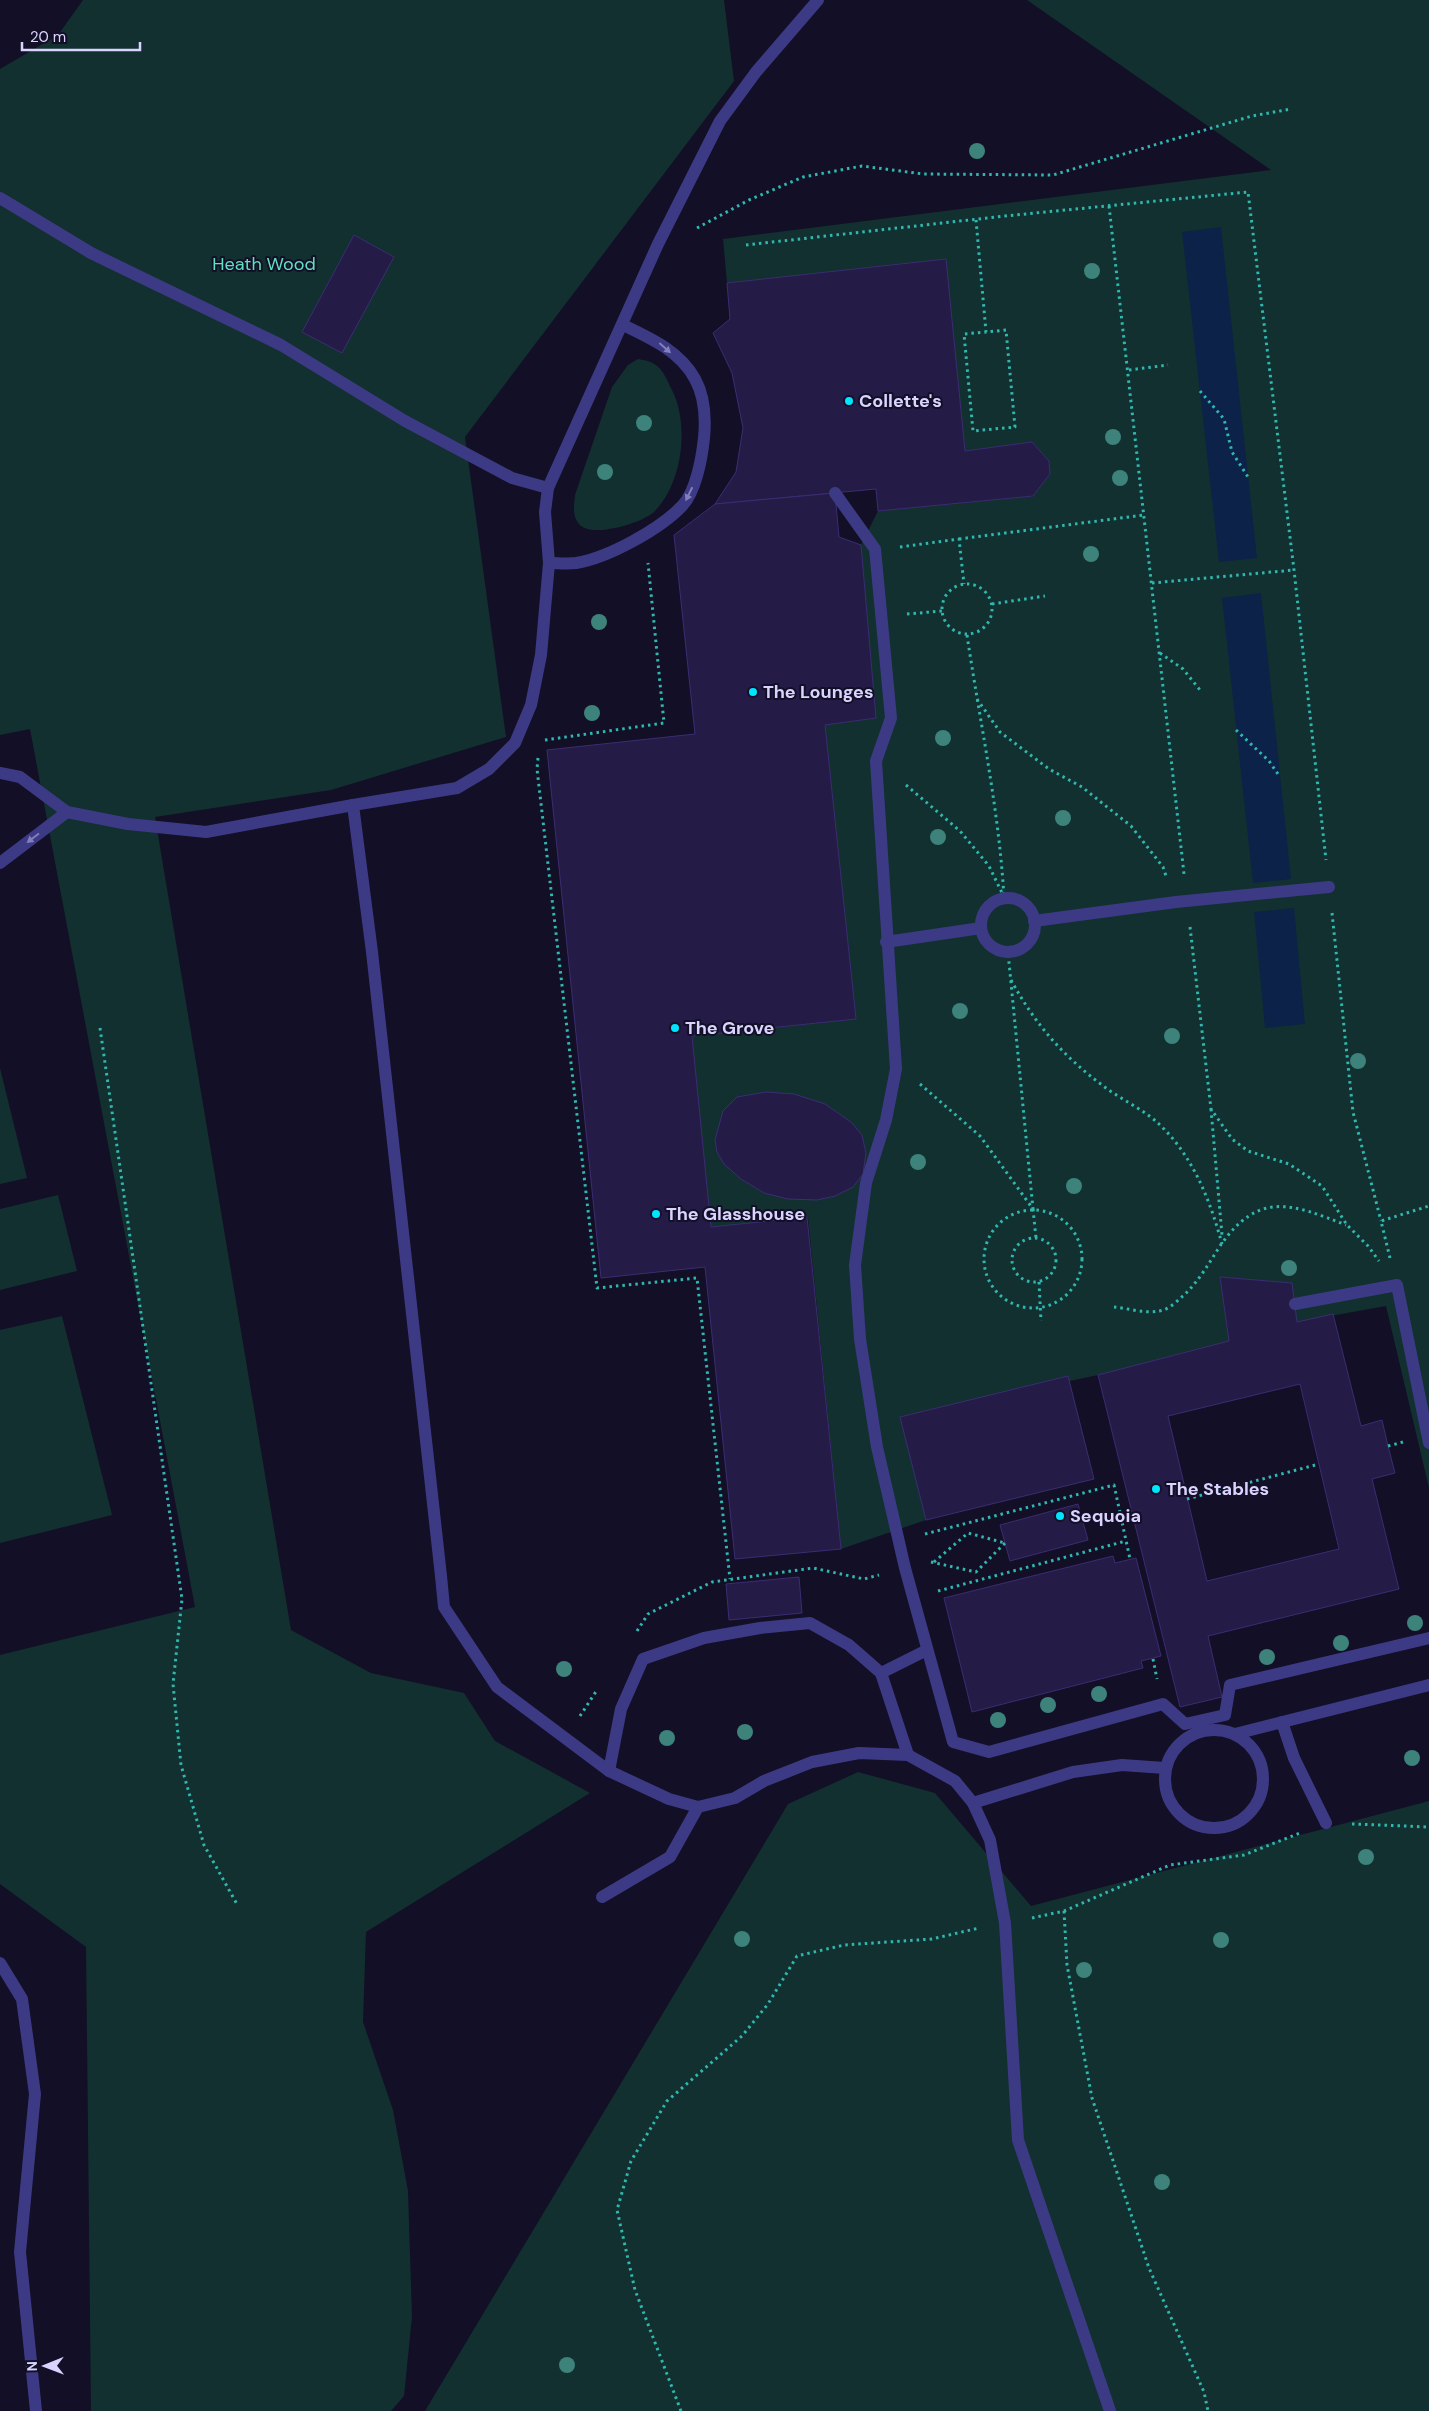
<svg xmlns="http://www.w3.org/2000/svg" width="1429" height="2411" font-family="'DM Sans',sans-serif">
  <style>
    .green { fill: #12302f }
    .water { fill: #0c2248 }
    .building { fill: #241b47; stroke: #3b2d73; fill-rule: evenodd }
    .lines { fill: none; stroke-linecap: round; stroke-linejoin: round }
    .path { stroke: #2fb8b0; stroke-width: 3; stroke-dasharray: 2.5 4; stroke-linecap: butt }
    .minor { stroke: #3d3a85; stroke-width: 12 }
    .tree { fill: #3d827b }
    .oneway { fill: #837fbc }
    .poi-dot { fill: #00e5ff; stroke: #130f26; stroke-width: 2 }
    .labels { text-anchor: middle; stroke-width: 4; stroke-linejoin: round; paint-order: stroke }
    .park-label { font-size: 18px; fill: #5fe0c0; stroke: #130f26 }
    .poi-label { font-size: 18px; font-weight: bold; fill: #d9d4ff; stroke: #130f26; text-anchor: start }
  </style>
  <rect width="100%" height="100%" fill="#130f26"/>
  <g class="green">
    <polygon points="83,0 724,0 734,81 465,437 506,737 331,790 155,817 291,1630 371,1673 464,1693 495,1741 590,1793 366,1932 363,2022 393,2110 408,2191 412,2317 404,2396 391,2411 91,2411 86,1947 0,1884 0,1655 195,1607 30,729 0,735 0,69 58,35"/>
    <polygon points="1027,0 1429,0 1429,1488 1386,1306 1297,1322 1291,1284 1220,1277 1229,1341 1098,1375 901,1417 926,1520 841,1549 808,1217 711,1227 692,1036 856,1019 825,725 876,718 861,545 878,511 1033,496 1050,474 1049,461 1032,442 965,451 946,259 727,283 723,239 1271,170"/>
    <path d="M 638,359 C 661,362 663,372 672,390 C 690,426 682,484 654,512 C 642,523 591,539 579,524 C 572,516 574,505 575,495 L 612,387 L 628,365 Z"/>
    <polygon points="0,1068 27,1178 0,1184"/>
    <polygon points="58,1195 77,1271 0,1290 0,1209"/>
    <polygon points="62,1316 112,1515 0,1543 0,1330"/>
    <polygon points="858,1772 935,1793 1031,1906 1429,1801 1429,2411 425,2411 788,1804"/>
  </g>
  <g class="water">
    <polygon points="1221,227 1257,558 1219,562 1182,232"/>
    <polygon points="1261,593 1291,879 1253,883 1222,598"/>
    <polygon points="1294,908 1305,1024 1265,1028 1254,912"/>
  </g>
  <g class="building">
    <polygon points="354,235 394,257 342,353 302,332"/>
    <polygon points="946,259 965,451 1032,442 1049,461 1050,474 1033,496 878,511 876,489 715,504 736,472 743,428 732,373 713,333 730,319 727,283"/>
    <polygon points="835,493 839,537 861,545 876,718 825,725 856,1019 692,1036 711,1227 807,1217 841,1549 735,1559 705,1267 601,1278 547,750 695,734 674,535 715,504"/>
    <polygon points="766,1092 794,1094 825,1104 851,1122 862,1135 866,1153 863,1174 853,1187 835,1196 817,1200 788,1199 764,1193 741,1179 724,1164 717,1152 715,1140 723,1111 737,1097"/>
    <path d="M 1220,1277 L 1292,1283 L 1297,1322 L 1333,1314 L 1361,1426 L 1382,1420 L 1388,1446 L 1395,1473 L 1372,1479 L 1399,1589 L 1208,1636 L 1222,1697 L 1180,1707 L 1098,1375 L 1229,1341 ZM 1300,1384 L 1339,1549 L 1207,1581 L 1168,1416 Z"/>
    <polygon points="1068,1376 1094,1479 926,1520 900,1417"/>
    <polygon points="1078,1504 1088,1540 1010,1561 1000,1525"/>
    <polygon points="1113,1556 1115,1563 1136,1558 1161,1656 1141,1661 1143,1668 972,1712 944,1598"/>
    <polygon points="799,1577 802,1613 729,1620 726,1584"/>
  </g>
  <g class="lines">
    <g class="path">
      <polyline points="1109,206 1184,874"/>
      <polyline points="976,220 986,332 1006,330 1015,427 973,431 964,334 986,332"/>
      <polyline points="697,228 749,200 803,177 862,166 923,174 1053,175 1252,116 1291,109"/>
      <polyline points="746,245 1005,216 1248,192 1294,570 1326,860"/>
      <polyline points="1129,370 1168,365"/>
      <polyline points="1200,391 1224,419 1232,452 1248,477"/>
      <polyline points="959,539 1144,515"/>
      <polyline points="900,547 959,539 964,584"/>
      <polyline points="1152,583 1294,570"/>
      <circle cx="967" cy="609" r="25"/>
      <polyline points="992,604 1045,596"/>
      <polyline points="907,614 942,611"/>
      <path d="M 967,635 C 980,723 999,809 1004,898"/>
      <polyline points="1160,653 1183,669 1200,690"/>
      <polyline points="977,699 1000,732 1049,769 1082,787 1131,826 1163,867 1166,876"/>
      <polyline points="1236,730 1269,761 1280,777"/>
      <polyline points="545,740 664,723 648,563"/>
      <polyline points="538,758 537,769 597,1288 697,1278 730,1579"/>
      <polyline points="906,785 960,831 989,866 1003,895"/>
      <polyline points="1332,913 1353,1112 1381,1221"/>
      <polyline points="1190,927 1211,1109 1232,1139 1248,1151 1289,1164 1322,1186 1347,1225 1368,1246 1379,1261"/>
      <path d="M 1011,980 C 1035,1024 1062,1055 1102,1085 C 1120,1099 1143,1109 1159,1124 C 1193,1156 1210,1200 1222,1244"/>
      <polyline points="100,1028 182,1599 173,1684 181,1765 204,1845 238,1906"/>
      <polyline points="920,1084 980,1136 1033,1209 1008,952"/>
      <polyline points="1211,1109 1222,1235"/>
      <polyline points="1033,1209 1036,1238"/>
      <circle cx="1033" cy="1259" r="49"/>
      <circle cx="1034" cy="1260" r="22"/>
      <polyline points="1390,1258 1381,1221 1429,1206"/>
      <polyline points="1039,1282 1041,1321"/>
      <path d="M 1114,1307 C 1127,1308 1145,1314 1159,1311 C 1169,1310 1177,1301 1184,1295 C 1199,1281 1209,1263 1220,1246 C 1259,1190 1292,1204 1346,1225"/>
      <polyline points="1388,1446 1403,1442"/>
      <polyline points="1187,1499 1319,1464"/>
      <polyline points="1121,1516 1134,1513"/>
      <polyline points="925,1534 1114,1485 1130,1559"/>
      <polyline points="931,1562 976,1572 1005,1543"/>
      <polyline points="934,1562 968,1533 1005,1543"/>
      <polyline points="938,1591 1126,1541"/>
      <polyline points="637,1631 648,1614 712,1582 813,1568 864,1579 879,1575"/>
      <polyline points="1153,1659 1157,1679"/>
      <polyline points="580,1716 597,1690"/>
      <polyline points="1352,1824 1429,1827"/>
      <polyline points="1064,1911 1067,1965 1092,2098 1149,2268 1204,2392 1208,2411"/>
      <polyline points="1032,1918 1064,1911 1170,1865 1244,1855 1300,1833"/>
      <polyline points="681,2411 635,2290 617,2210 631,2161 667,2101 742,2036 768,2004 797,1956 844,1945 932,1939 979,1928"/>
    </g>
    <g class="minor">
      <polyline points="818,0 756,72 720,121 658,244 548,488 545,512 549,563 541,655 531,705 515,743 489,769 457,788 353,805 372,952 441,1576 444,1607 497,1687 609,1771 669,1799 698,1807 735,1798 764,1781 812,1762 859,1753 908,1755 955,1781 973,1803 990,1840 1005,1923 1018,2140 1110,2411"/>
      <polyline points="0,198 91,253 281,345 405,421 512,478 548,488"/>
      <polyline points="835,493 875,549 891,718 876,761 896,1069 886,1120 866,1183 855,1265 860,1339 877,1447 905,1568 953,1742 989,1752 1163,1704 1185,1724 1225,1715 1230,1685 1429,1638"/>
      <path d="M 549,563 C 558,563 567,564 576,563 C 608,558 660,529 682,506 C 696,492 702,457 704,438 C 706,417 705,397 695,379 C 680,351 650,338 623,325"/>
      <polyline points="0,773 20,777 67,812 128,824 206,832 353,805"/>
      <polyline points="0,863 67,812"/>
      <circle cx="1008" cy="925" r="27"/>
      <polyline points="1034,921 1176,902 1329,887"/>
      <polyline points="886,942 981,928"/>
      <polyline points="1295,1304 1397,1285 1429,1443"/>
      <polyline points="881,1673 927,1650"/>
      <polyline points="1282,1722 1294,1758 1326,1823"/>
      <circle cx="1214" cy="1779" r="49"/>
      <polyline points="1235,1734 1429,1685"/>
      <polyline points="609,1771 621,1709 643,1659 704,1638 760,1628 810,1623 849,1645 881,1673 908,1755"/>
      <polyline points="973,1803 1073,1772 1122,1765 1165,1768"/>
      <polyline points="602,1897 670,1857 698,1807"/>
      <polyline points="0,1963 22,1999 35,2094 20,2252 36,2411"/>
    </g>
  </g>
  <g class="tree">
    <circle cx="977" cy="151" r="8"/>
    <circle cx="1092" cy="271" r="8"/>
    <circle cx="644" cy="423" r="8"/>
    <circle cx="1113" cy="437" r="8"/>
    <circle cx="605" cy="472" r="8"/>
    <circle cx="1120" cy="478" r="8"/>
    <circle cx="1091" cy="554" r="8"/>
    <circle cx="599" cy="622" r="8"/>
    <circle cx="592" cy="713" r="8"/>
    <circle cx="943" cy="738" r="8"/>
    <circle cx="1063" cy="818" r="8"/>
    <circle cx="938" cy="837" r="8"/>
    <circle cx="960" cy="1011" r="8"/>
    <circle cx="1172" cy="1036" r="8"/>
    <circle cx="1358" cy="1061" r="8"/>
    <circle cx="918" cy="1162" r="8"/>
    <circle cx="1074" cy="1186" r="8"/>
    <circle cx="1289" cy="1268" r="8"/>
    <circle cx="1415" cy="1623" r="8"/>
    <circle cx="1341" cy="1643" r="8"/>
    <circle cx="1267" cy="1657" r="8"/>
    <circle cx="564" cy="1669" r="8"/>
    <circle cx="1099" cy="1694" r="8"/>
    <circle cx="1048" cy="1705" r="8"/>
    <circle cx="998" cy="1720" r="8"/>
    <circle cx="745" cy="1732" r="8"/>
    <circle cx="667" cy="1738" r="8"/>
    <circle cx="1412" cy="1758" r="8"/>
    <circle cx="1366" cy="1857" r="8"/>
    <circle cx="742" cy="1939" r="8"/>
    <circle cx="1221" cy="1940" r="8"/>
    <circle cx="1084" cy="1970" r="8"/>
    <circle cx="1162" cy="2182" r="8"/>
    <circle cx="567" cy="2365" r="8"/>
  </g>
  <defs><path id="oneway-solid" d="M-6-.8H1V-3.2L6.5 0L1 3.2V.8H-6Z" transform="scale(1.25)"/></defs>
  <g class="oneway">
    <use href="#oneway-solid" transform="translate(665 348) rotate(41)"/>
    <use href="#oneway-solid" transform="translate(689 494) rotate(116)"/>
    <use href="#oneway-solid" transform="translate(33 838) rotate(143)"/>
  </g>
  <g class="poi-dot">
    <circle cx="849" cy="401" r="5"/>
    <circle cx="753" cy="692" r="5"/>
    <circle cx="675" cy="1028" r="5"/>
    <circle cx="656" cy="1214" r="5"/>
    <circle cx="1156" cy="1489" r="5"/>
    <circle cx="1060" cy="1516" r="5"/>
  </g>
  <g class="labels">
    <g class="park-label">
      <text x="264" y="270">Heath Wood</text>
    </g>
    <g class="poi-label">
      <text x="859" y="407">Collette's</text>
      <text x="763" y="698">The Lounges</text>
      <text x="685" y="1034">The Grove</text>
      <text x="666" y="1220">The Glasshouse</text>
      <text x="1166" y="1495">The Stables</text>
      <text x="1070" y="1522">Sequoia</text>
    </g>
  </g>
  <g transform="translate(45 2366) rotate(269)" stroke="#130f26" stroke-width="4" paint-order="stroke">
  <path d="M0-4L9 19L0 12L-9 19Z" fill="#d9d4ff"/>
  <text y="-8" font-size="14" font-weight="bold" text-anchor="middle" fill="#d9d4ff">N</text>
  </g>
  <path d="M22 42v8h118v-8" fill="none" stroke="#d9d4ff" stroke-width="2.5"/>
  <text x="30" y="42" font-size="15" fill="#d9d4ff" stroke="#130f26" stroke-width="4" paint-order="stroke">20 m</text>
</svg>
